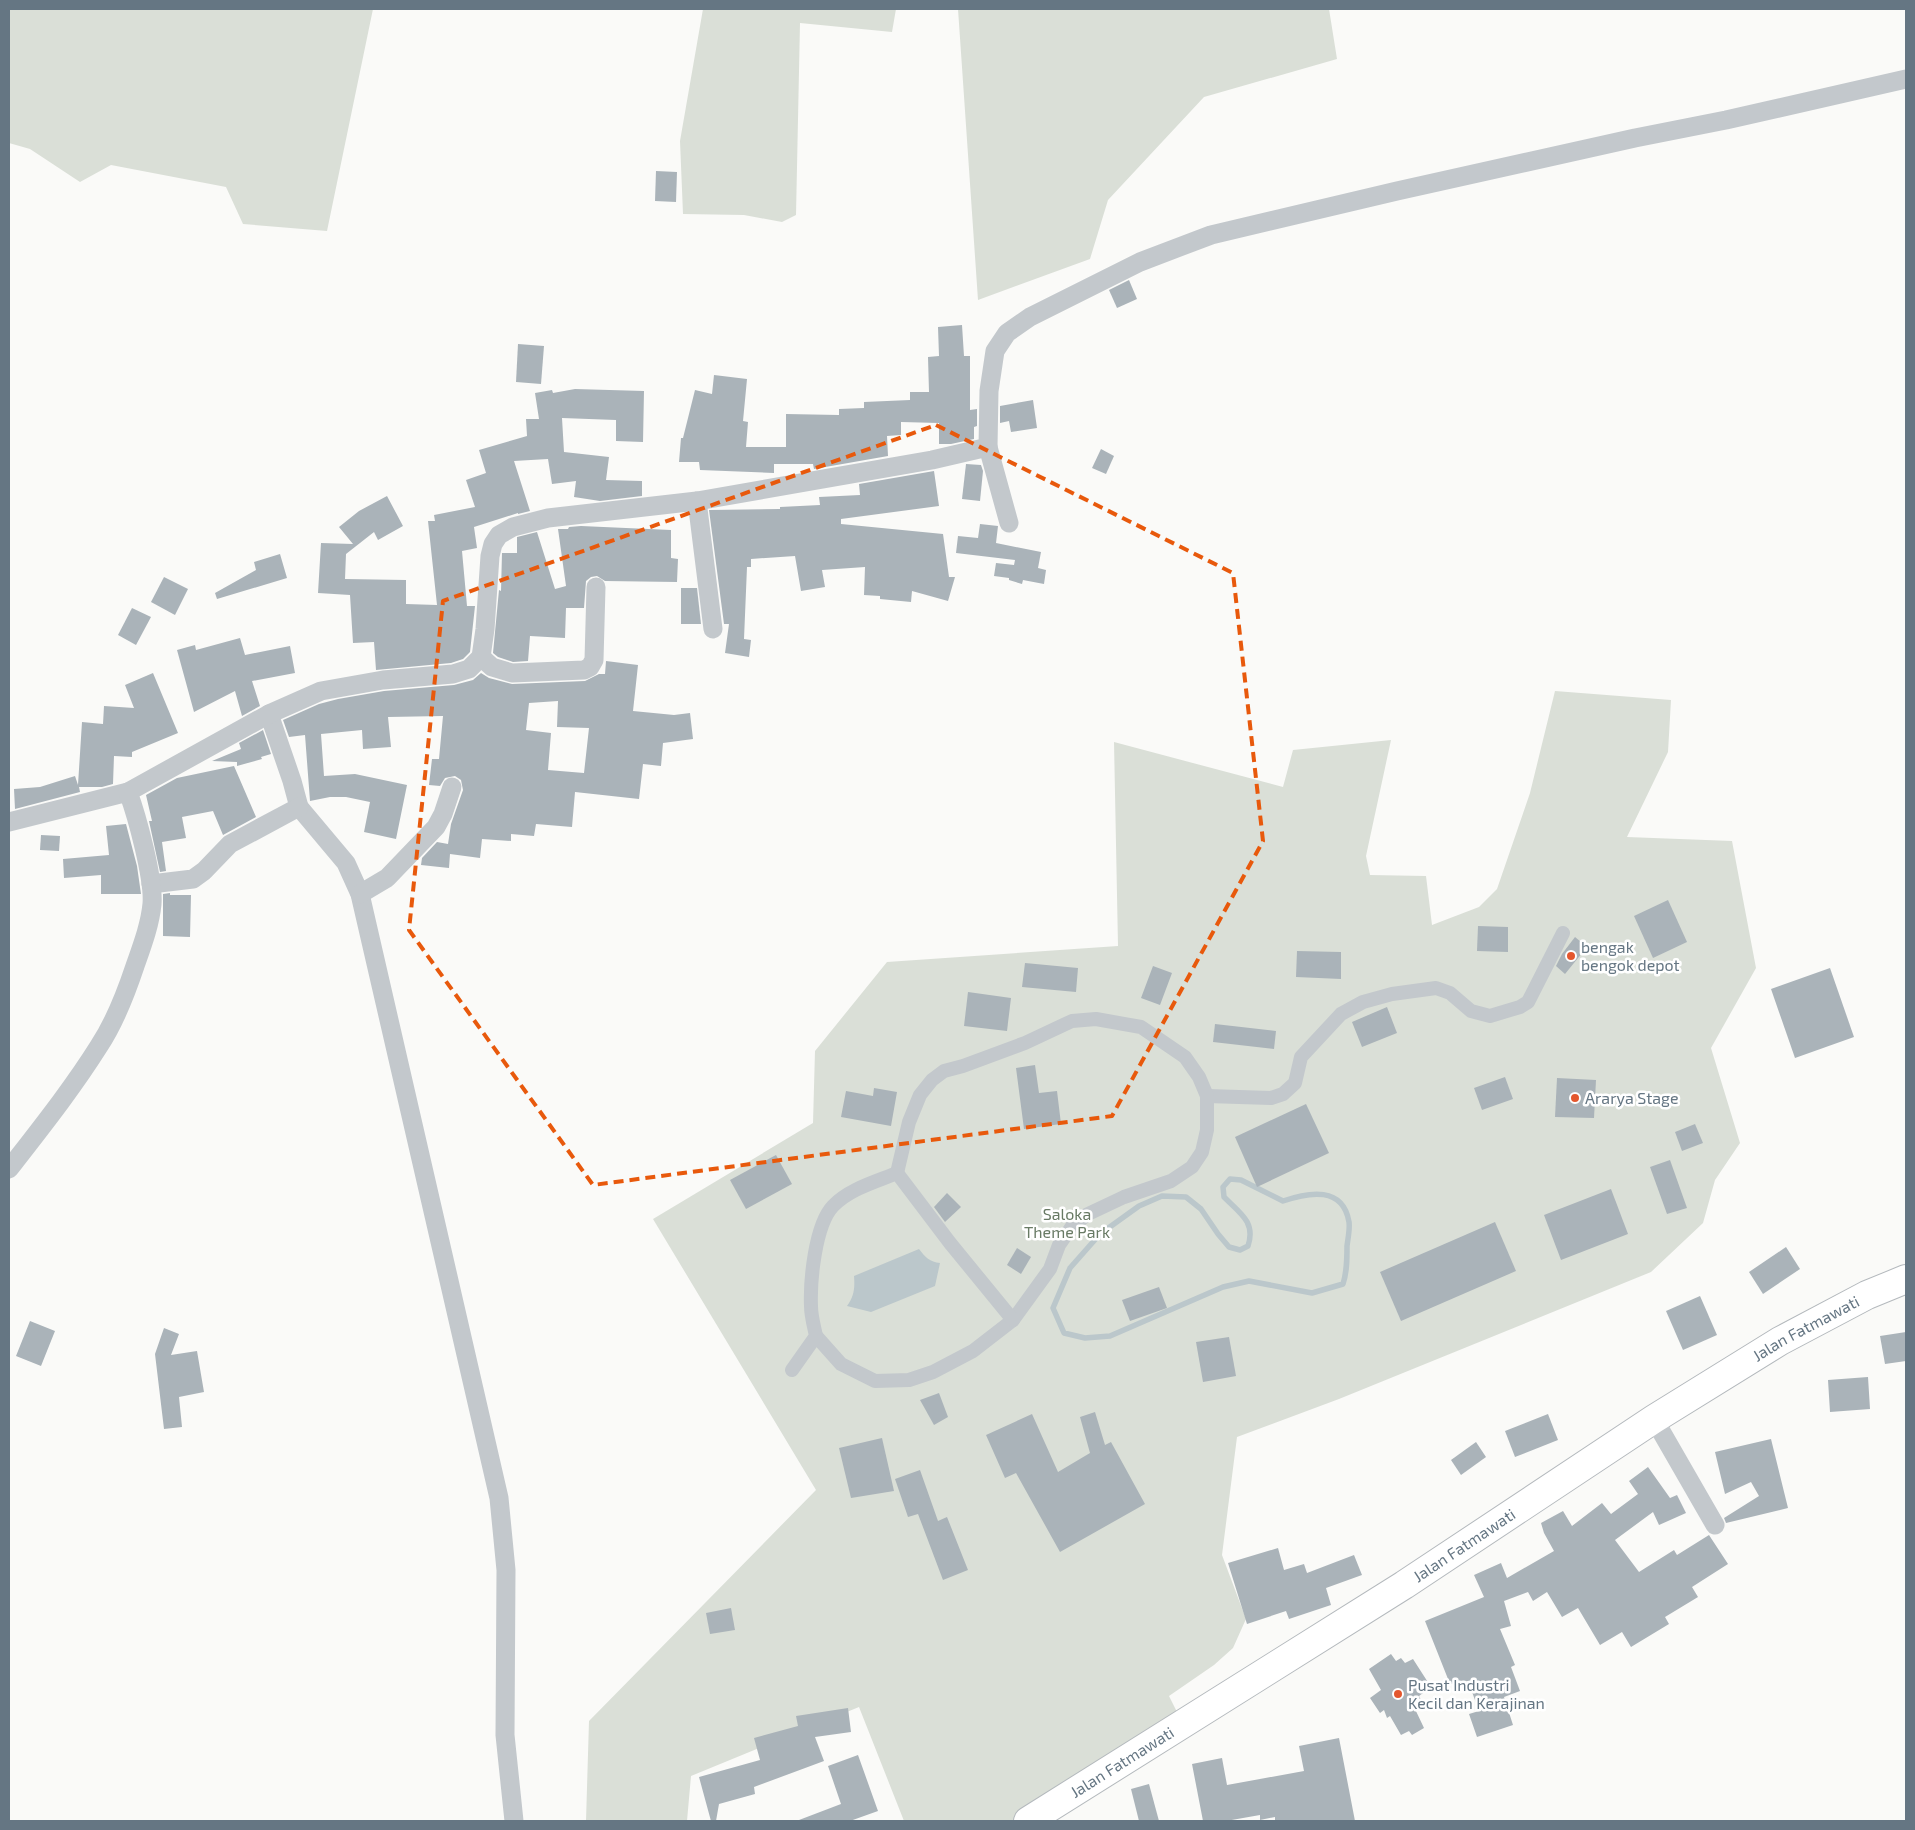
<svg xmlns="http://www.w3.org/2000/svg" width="1915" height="1830" font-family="'Exo 2',sans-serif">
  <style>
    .green { fill: #dadfd7 }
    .water { fill: #bbc7cb }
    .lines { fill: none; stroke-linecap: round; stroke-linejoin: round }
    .stream { stroke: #bbc7cb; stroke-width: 5.5 }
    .building { fill: #aab3b9; fill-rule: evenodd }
    .trunk-casing { stroke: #b4b9bd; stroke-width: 30 }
    .pedestrian { stroke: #c3c8cc; stroke-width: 14 }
    .minor { stroke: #c3c8cc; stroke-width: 19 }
    .trunk { stroke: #fff; stroke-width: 28 }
    .marked { fill: none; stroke: #e8590c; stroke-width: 4; stroke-dasharray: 10 6; stroke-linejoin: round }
    .poi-dot { fill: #e4572e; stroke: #fff; stroke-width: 2 }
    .labels { text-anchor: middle; stroke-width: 5; stroke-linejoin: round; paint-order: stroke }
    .poi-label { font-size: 16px; fill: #657683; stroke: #fff; text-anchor: start }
    .park-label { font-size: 16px; fill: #687a64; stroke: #fff }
    .street-label { font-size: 16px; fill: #657683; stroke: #fff }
  </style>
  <rect width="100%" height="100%" fill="#fafaf8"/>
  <g class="green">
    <polygon points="9,9 373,9 327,231 243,224 226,187 111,165 80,182 30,149 9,143"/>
    <polygon points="703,9 896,9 892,32 800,23 796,215 782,222 744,215 683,214 680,141"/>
    <polygon points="958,9 1329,9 1337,59 1204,97 1108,200 1090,259 978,300"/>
    <polygon points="1555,691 1671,700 1668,752 1627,837 1732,841 1756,968 1711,1048 1740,1143 1715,1180 1703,1223 1651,1272 1339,1399 1237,1437 1222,1555 1246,1619 1233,1648 1214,1665 1169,1696 1179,1716 1011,1821 904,1821 859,1707 691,1776 687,1821 586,1821 589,1721 816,1490 653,1219 813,1123 815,1051 887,962 1118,946 1114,742 1283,787 1293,750 1391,740 1366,856 1370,875 1426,876 1432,925 1479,907 1497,889 1530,793"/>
  </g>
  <path class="water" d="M 919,1249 C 925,1257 930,1262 940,1263 L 935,1286 L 871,1312 L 847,1306 C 854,1297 855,1288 854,1276 Z"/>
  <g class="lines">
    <path class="stream" d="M 1230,1179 L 1241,1180 L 1283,1201 C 1309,1192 1343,1186 1349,1222 C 1350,1229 1348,1238 1347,1246 C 1347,1259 1347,1272 1343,1284 L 1312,1293 L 1249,1281 L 1223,1287 L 1110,1336 L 1085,1338 L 1064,1333 L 1053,1308 L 1070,1268 L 1100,1234 L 1139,1206 L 1162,1196 L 1186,1197 L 1201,1209 L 1218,1234 L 1229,1247 L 1240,1250 L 1248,1246 C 1256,1222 1240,1213 1224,1197 L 1223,1187 Z"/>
  </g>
  <g class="building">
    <polygon points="656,171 677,172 676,202 655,201"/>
    <polygon points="1129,280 1137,299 1117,308 1109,290"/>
    <polygon points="962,325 964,356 970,356 970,410 977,409 977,426 974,427 974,439 951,444 939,444 939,423 901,422 901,435 887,436 888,456 814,469 813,464 774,464 774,473 700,470 699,462 679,462 681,438 683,438 695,390 712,394 714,375 747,379 743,421 748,422 746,447 786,447 786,414 839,415 839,409 864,408 864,402 910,400 910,392 929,392 928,357 939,356 938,327"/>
    <polygon points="518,344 544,346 541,384 516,382"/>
    <polygon points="575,389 644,391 643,442 616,441 616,420 562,418 564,452 609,457 606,480 642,481 642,496 600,501 574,497 576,481 552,484 548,459 514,461 530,511 518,514 518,513 474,527 477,548 462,551 467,606 475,606 470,652 463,659 451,663 376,670 374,642 353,643 350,595 318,593 321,543 353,544 339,527 359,511 387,496 403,526 378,540 374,532 346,554 345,579 406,580 406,604 437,605 428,521 435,521 434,515 475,507 466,480 486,473 479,450 527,436 526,419 539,419 535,393 552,390 553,393"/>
    <polygon points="1033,400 1037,428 1011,432 1009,421 1000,423 1000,406"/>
    <polygon points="1101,449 1114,456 1106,474 1092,468"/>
    <polygon points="966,464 981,465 983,471 980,501 962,499"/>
    <polygon points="934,471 939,506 841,519 841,524 943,534 949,577 955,577 948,601 912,591 911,602 880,599 880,596 864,595 865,567 822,570 825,587 801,591 795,556 751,559 751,567 747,567 744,639 751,640 749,657 725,653 729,624 724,624 709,510 780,509 780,507 820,505 819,497 860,495 859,484"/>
    <polygon points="980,524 998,526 996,543 1041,552 1038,568 1046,570 1044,584 1023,580 1022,584 1009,580 1009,578 994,576 996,563 1014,565 1015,560 956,553 958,536 978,538"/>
    <polygon points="581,526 671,530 671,558 678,559 677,582 605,581 597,576 591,577 586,581 584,608 566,608 565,638 530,636 528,661 513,662 498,657 493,653 499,590 501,591 502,553 517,553 517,537 537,532 555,589 566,586 558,529 568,529 569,527"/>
    <polygon points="280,554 287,578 217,599 215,593 256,570 254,562"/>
    <polygon points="164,577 188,589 175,615 151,602"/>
    <polygon points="681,588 697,588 701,624 681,624"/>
    <polygon points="132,608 151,617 136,645 118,635"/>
    <polygon points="240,638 245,655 290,646 295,673 252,681 260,706 242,716 235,691 194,712 177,650 195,645 196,650"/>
    <path d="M 606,661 L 638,665 L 633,711 L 674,715 L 690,713 L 693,739 L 663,743 L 661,766 L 643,764 L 639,799 L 575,792 L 572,827 L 536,824 L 534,836 L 511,834 L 511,841 L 482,839 L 480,858 L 450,854 L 449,868 L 421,865 L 422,858 L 437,842 L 448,844 L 451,824 L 463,790 L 461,780 L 455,776 L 445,778 L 440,786 L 429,785 L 432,759 L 439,759 L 443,716 L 388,717 L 391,747 L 363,749 L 362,730 L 321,734 L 324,776 L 355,774 L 407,785 L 396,839 L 364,832 L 370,802 L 346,797 L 330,797 L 310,801 L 305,735 L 289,737 L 283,720 L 319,704 L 338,699 L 384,691 L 454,685 L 473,680 L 481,673 L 489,678 L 512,684 L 585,681 L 599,674 L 605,674 ZM 558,701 L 557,727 L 589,728 L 584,773 L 548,770 L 551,733 L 526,730 L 529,703 Z"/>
    <polygon points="153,673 178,733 132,752 132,757 114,756 113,784 102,787 79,787 80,792 15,809 14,789 40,787 75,776 78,785 82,722 103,724 104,706 134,708 125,685"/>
    <polygon points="263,730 271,754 261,757 262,759 237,766 237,762 212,761 241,749 239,743"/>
    <polygon points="234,766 256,817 223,835 213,811 182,817 186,838 162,842 166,871 160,872 149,821 152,821 146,795 177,778"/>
    <polygon points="126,824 137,866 141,894 101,894 101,875 64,878 63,859 109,855 106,826"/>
    <polygon points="41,835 60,836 59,851 40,850"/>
    <polygon points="170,893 170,895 191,895 190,937 163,936 163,894"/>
    <polygon points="1668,900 1687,942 1653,958 1634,916"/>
    <polygon points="1478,926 1508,927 1508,952 1477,951"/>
    <polygon points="1575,937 1587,947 1565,974 1556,966 1562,954"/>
    <polygon points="1297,951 1341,952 1341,979 1296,977"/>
    <polygon points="1025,963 1078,968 1076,992 1022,987"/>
    <polygon points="1153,966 1172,973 1160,1005 1141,998"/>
    <polygon points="1830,968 1854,1037 1795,1058 1771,989"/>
    <polygon points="968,992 1011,998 1007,1031 964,1026"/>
    <polygon points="1387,1007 1397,1033 1362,1047 1352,1022"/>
    <polygon points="1215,1024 1276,1031 1274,1049 1213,1042"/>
    <polygon points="1035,1065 1039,1093 1057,1091 1061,1124 1024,1129 1016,1068"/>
    <polygon points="1505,1077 1513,1099 1482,1110 1474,1088"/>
    <polygon points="1557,1078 1596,1080 1594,1118 1555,1117"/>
    <polygon points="874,1088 897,1092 891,1126 841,1117 846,1091 873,1096"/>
    <polygon points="1306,1104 1329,1153 1257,1187 1235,1137"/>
    <polygon points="1695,1124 1703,1143 1682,1151 1675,1132"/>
    <polygon points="776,1155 792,1184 746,1209 730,1180"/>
    <polygon points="1670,1160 1687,1208 1667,1214 1650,1167"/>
    <polygon points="1611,1189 1628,1234 1561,1260 1544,1215"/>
    <polygon points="947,1193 961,1207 945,1222 934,1207"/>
    <polygon points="1495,1222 1516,1271 1401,1321 1380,1272"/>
    <polygon points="1786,1247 1800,1269 1763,1294 1749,1272"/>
    <polygon points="1017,1248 1031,1257 1021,1274 1007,1265"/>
    <polygon points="1159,1287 1167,1308 1130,1321 1122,1300"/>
    <polygon points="1700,1296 1717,1335 1683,1350 1666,1311"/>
    <polygon points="30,1321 55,1331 41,1366 16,1356"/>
    <polygon points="164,1328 179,1334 171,1355 197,1351 204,1392 179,1397 182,1427 164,1429 155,1354"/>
    <polygon points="1906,1332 1906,1361 1885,1364 1880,1336"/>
    <polygon points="1229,1337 1236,1376 1203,1382 1196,1342"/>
    <polygon points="1868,1377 1870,1409 1830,1412 1828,1380"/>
    <polygon points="939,1393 948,1417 934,1425 920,1400"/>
    <polygon points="1095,1412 1105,1445 1111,1442 1145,1504 1060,1552 1016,1473 1005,1478 986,1435 1032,1414 1058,1472 1090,1453 1080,1417"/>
    <polygon points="1548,1414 1558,1440 1515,1457 1505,1431"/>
    <polygon points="882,1438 894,1491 851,1498 839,1448"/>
    <polygon points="1771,1439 1788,1508 1726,1523 1724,1518 1759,1496 1751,1482 1725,1494 1715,1452"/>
    <polygon points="1476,1442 1486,1457 1461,1475 1451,1460"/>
    <polygon points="1648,1467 1670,1498 1677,1495 1686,1513 1659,1525 1653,1512 1615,1540 1639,1572 1674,1550 1677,1555 1709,1535 1728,1564 1692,1587 1698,1597 1665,1617 1669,1624 1631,1647 1622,1632 1600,1645 1578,1608 1562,1617 1547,1592 1533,1601 1528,1592 1504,1601 1511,1626 1500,1629 1515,1665 1511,1667 1520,1691 1504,1697 1513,1725 1477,1737 1469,1714 1479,1711 1468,1681 1450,1684 1425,1621 1484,1597 1474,1575 1501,1563 1507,1578 1554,1551 1544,1533 1541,1523 1563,1511 1572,1526 1602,1503 1611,1514 1638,1494 1629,1481"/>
    <polygon points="920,1470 938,1521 947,1517 968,1570 943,1580 918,1514 908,1517 895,1479"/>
    <polygon points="1278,1548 1284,1570 1304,1564 1307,1573 1354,1555 1362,1575 1326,1588 1331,1605 1289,1619 1286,1611 1247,1624 1228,1563"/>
    <polygon points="731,1608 735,1630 710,1634 706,1613"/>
    <polygon points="1391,1654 1396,1661 1401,1658 1405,1663 1413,1659 1431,1687 1419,1696 1423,1704 1415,1709 1424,1728 1412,1735 1409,1731 1401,1735 1390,1716 1387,1718 1384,1710 1380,1713 1370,1698 1381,1690 1369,1669"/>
    <polygon points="848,1708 851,1732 815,1737 824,1761 754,1787 755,1794 719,1804 716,1821 711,1821 699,1777 760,1760 754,1738 798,1726 796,1716"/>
    <polygon points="1339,1738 1355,1821 1275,1821 1275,1817 1260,1820 1260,1815 1226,1821 1203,1821 1192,1764 1222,1758 1227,1785 1304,1771 1299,1746"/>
    <polygon points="858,1755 878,1811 850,1821 800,1821 799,1820 841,1804 828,1766"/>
    <polygon points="1149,1784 1159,1821 1139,1821 1131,1789"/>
  </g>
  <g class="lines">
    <defs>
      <g id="trunk">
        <path id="s1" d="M 1028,1821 L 1404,1585 L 1654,1419 L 1780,1341 L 1867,1295 L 1906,1279"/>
      </g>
    </defs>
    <use href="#trunk" class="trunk-casing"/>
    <g class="pedestrian">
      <polyline points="1207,1096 1271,1098 1283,1094 1295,1083 1301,1057 1341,1014 1363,1002 1392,994 1436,988 1450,993 1471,1011 1490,1016 1520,1007 1528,1002 1563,933"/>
      <polyline points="816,1336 841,1364 875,1381 909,1380 933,1372 973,1351 1013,1320 1050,1269 1059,1245 1073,1225 1088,1214 1124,1197 1171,1181 1192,1167 1202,1152 1207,1130 1207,1096 1199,1077 1185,1057 1141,1027 1096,1019 1072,1021 1025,1043 963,1066 944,1071 932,1080 920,1095 909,1122 897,1173"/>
      <path d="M 792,1370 L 816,1336 C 814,1326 811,1316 811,1306 C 810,1281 815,1225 833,1206 C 849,1189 875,1182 897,1173 L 950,1243 L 1013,1320"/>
    </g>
    <g class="minor">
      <polyline points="988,447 1009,523"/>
      <polyline points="697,501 713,629"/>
      <polyline points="481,657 492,667 512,673 584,670 590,667 594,660 596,587"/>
      <polyline points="269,714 292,781 299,807 346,863 360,894 499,1498 506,1570 505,1735 514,1821"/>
      <polyline points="9,822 128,792"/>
      <polyline points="151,884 193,879 204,871 230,844 299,807"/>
      <polyline points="360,894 387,878 436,827 443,814 452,787"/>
      <path d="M 9,1169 C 40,1129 72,1089 99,1046 C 115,1022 126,993 135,966 C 142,946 150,925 152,904 C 154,879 137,816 128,792 L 269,714 L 321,691 L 383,680 L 453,674 L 469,669 L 481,657 L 485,629 L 490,556 L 493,544 L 499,535 L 513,527 L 548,518 L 697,501 L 932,460 L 988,447 L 989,391 L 995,351 L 1007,333 L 1030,317 L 1140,262 L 1211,235 L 1397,191 L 1635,138 L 1726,120 L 1906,79"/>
      <polyline points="1654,1419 1715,1525"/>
    </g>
    <use href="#trunk" class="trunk"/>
  </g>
  <path class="marked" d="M 936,425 L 1233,573 L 1263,841 L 1112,1116 L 593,1185 L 409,930 L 443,601 Z"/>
  <g class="poi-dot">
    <circle cx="1571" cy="956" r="5"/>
    <circle cx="1575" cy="1098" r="5"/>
    <circle cx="1398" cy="1694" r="5"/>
  </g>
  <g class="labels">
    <g class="poi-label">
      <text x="1581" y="953">bengak<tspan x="1581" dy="18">bengok depot</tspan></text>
      <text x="1585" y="1104">Ararya Stage</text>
      <text x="1408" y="1691">Pusat Industri<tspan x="1408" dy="18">Kecil dan Kerajinan</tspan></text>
    </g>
    <g class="park-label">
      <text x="1067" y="1220">Saloka<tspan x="1067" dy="18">Theme Park</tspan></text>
    </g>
    <g class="street-label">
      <text dy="6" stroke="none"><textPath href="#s1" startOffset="921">Jalan Fatmawati</textPath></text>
      <text dy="6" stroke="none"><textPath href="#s1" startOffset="516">Jalan Fatmawati</textPath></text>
      <text dy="6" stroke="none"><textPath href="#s1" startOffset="111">Jalan Fatmawati</textPath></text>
    </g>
  </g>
  <rect width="1915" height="1830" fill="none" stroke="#657683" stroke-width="20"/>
</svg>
